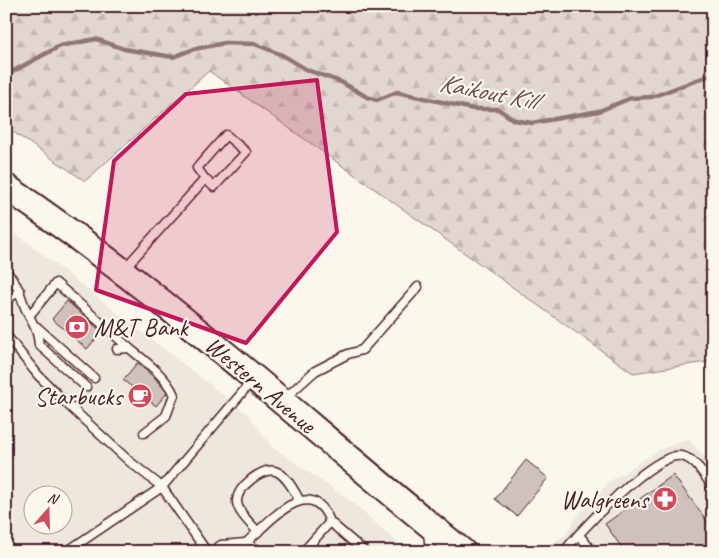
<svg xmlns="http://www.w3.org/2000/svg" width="719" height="558" font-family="Caveat,sans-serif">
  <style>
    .built { fill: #eee7de; fill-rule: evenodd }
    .forest { fill: url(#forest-firs); stroke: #967b7e }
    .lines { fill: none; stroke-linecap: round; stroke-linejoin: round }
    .stream { stroke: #907477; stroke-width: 4.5 }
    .building { fill: #cfc2bc; stroke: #4a1f2b }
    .lane-casing { stroke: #4a1f2b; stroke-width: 11 }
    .primary-casing { stroke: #4a1f2b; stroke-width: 29 }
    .lane { stroke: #fbf7ec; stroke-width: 8 }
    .primary { stroke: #fbf7ec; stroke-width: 25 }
    .marked { fill: #c2185b; fill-opacity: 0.2; stroke: #c2185b; stroke-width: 4; stroke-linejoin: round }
    .labels { text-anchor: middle; stroke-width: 4.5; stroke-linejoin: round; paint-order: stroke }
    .poi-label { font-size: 25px; fill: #4a1f2b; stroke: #fbf7ec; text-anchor: end }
    .street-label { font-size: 25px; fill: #4a1f2b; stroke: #fbf7ec }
    .water-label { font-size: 26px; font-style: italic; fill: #6d4a51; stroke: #fbf7ec }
  </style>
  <defs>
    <pattern id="forest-firs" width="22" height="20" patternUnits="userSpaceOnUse" patternTransform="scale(1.25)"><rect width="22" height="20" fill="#e2d7d0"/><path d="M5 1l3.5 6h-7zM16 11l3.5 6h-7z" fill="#c3b8b3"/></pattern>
  </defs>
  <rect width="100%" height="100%" fill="#fbf7ec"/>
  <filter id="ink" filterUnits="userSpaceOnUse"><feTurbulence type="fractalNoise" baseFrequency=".02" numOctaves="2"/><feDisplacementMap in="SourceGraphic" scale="10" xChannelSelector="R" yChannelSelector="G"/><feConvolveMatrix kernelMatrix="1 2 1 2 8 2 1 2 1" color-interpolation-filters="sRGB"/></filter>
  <g filter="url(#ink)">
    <g class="built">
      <path d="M 6,226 L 249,415 L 272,447 L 352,502 L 408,552 L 6,552 ZM 32,496 L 62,496 L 62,526 L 32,526 Z"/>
      <polygon points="688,439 713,466 713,552 540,552 565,535 576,518 609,482 659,450"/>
    </g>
    <polygon class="forest" points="6,6 713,6 713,361 633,373 209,71 85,181 6,127"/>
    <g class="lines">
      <polyline class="stream" points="6,75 60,46 96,39 124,49 173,57 194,49 225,43 255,44 282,55 307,70 341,82 367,97 377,100 397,92 473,109 498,109 514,120 532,123 599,111 631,98 652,97 713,74"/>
    </g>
    <g class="building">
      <polygon points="67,301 102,332 87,349 52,319"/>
      <polygon points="137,363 156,379 167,393 156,406 123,380"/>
      <polygon points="526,460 548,478 517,516 495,499"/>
      <polygon points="673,475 713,529 713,552 625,552 605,524"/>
    </g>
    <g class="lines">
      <defs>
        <g id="lane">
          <polyline points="125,268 205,179 214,187 246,152 226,135 197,168 205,179"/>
          <path d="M 6,271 C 22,289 19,297 29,316 C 35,327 38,332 39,345 L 86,387"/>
          <polyline points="6,300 20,291"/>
          <polyline points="29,316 56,283 129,348"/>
          <polyline points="37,327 94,378"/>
          <polyline points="6,335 38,375 67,404 129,461 162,487 207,552"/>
          <path d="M 117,349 L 129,348 C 145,361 166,376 174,395 L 166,416 L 144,433"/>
          <polyline points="285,398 315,371 348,354 362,350 418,287"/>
          <path d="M 258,532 C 251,524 236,511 237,500 C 238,487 262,467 275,471 C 286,474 294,491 300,501"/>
          <polyline points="428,532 430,552"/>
          <polyline points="579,535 593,552"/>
          <path d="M 246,543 C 268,523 311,471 330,522"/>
          <polyline points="66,552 162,487 252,381"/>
          <polyline points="212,552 221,545 246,543 261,552"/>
          <polyline points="303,552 330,522 365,552"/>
          <path d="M 564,552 C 580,530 655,452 681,456 C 695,458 706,477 713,488"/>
        </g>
        <path id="primary" d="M 6,187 C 168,296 311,430 463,552"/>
      </defs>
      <use href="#lane" class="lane-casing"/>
      <use href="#primary" class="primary-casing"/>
      <use href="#lane" class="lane"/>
      <use href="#primary" class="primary"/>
    </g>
  </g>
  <path class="marked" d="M 317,80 L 337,232 L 246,343 L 96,290 L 114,161 L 186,94 Z"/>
  <defs>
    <symbol id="bank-disc" viewBox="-11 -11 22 22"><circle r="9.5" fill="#d1495b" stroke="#fbf7ec"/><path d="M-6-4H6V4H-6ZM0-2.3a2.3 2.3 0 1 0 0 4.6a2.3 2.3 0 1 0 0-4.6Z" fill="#fff"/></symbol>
    <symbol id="cafe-disc" viewBox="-11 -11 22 22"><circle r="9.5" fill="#d1495b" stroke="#fbf7ec"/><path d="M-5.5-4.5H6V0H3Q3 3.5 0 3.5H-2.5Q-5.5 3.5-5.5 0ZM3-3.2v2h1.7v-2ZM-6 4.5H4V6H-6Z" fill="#fff"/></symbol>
    <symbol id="pharmacy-disc" viewBox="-11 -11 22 22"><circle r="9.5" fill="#d1495b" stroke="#fbf7ec"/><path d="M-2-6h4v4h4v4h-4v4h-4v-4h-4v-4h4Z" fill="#fff"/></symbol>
  </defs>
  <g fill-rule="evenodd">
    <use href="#bank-disc" x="63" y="313" width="28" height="28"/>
    <use href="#cafe-disc" x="126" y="382" width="28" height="28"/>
    <use href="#pharmacy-disc" x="651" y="485" width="28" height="28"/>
  </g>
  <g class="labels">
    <g class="poi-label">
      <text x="94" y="336" text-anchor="start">M&amp;T Bank</text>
      <text x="122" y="405">Starbucks</text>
      <text x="648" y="508">Walgreens</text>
    </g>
    <g class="street-label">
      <text transform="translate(261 384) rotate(40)" y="9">Western Avenue</text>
    </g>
    <g class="water-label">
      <text transform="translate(488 91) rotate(11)" y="9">Kaikout Kill</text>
    </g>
  </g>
  <rect width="719" height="558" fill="none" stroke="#fbf7ec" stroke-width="25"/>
  <rect x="12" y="12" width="694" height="533" fill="none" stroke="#4a1f2b" stroke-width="2" filter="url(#ink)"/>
  <g transform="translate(48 510) rotate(20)"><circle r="24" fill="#fbf7ec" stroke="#b4a19f"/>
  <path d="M0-4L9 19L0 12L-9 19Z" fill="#d1495b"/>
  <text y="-8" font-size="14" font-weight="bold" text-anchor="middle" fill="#4a1f2b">N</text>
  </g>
</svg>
